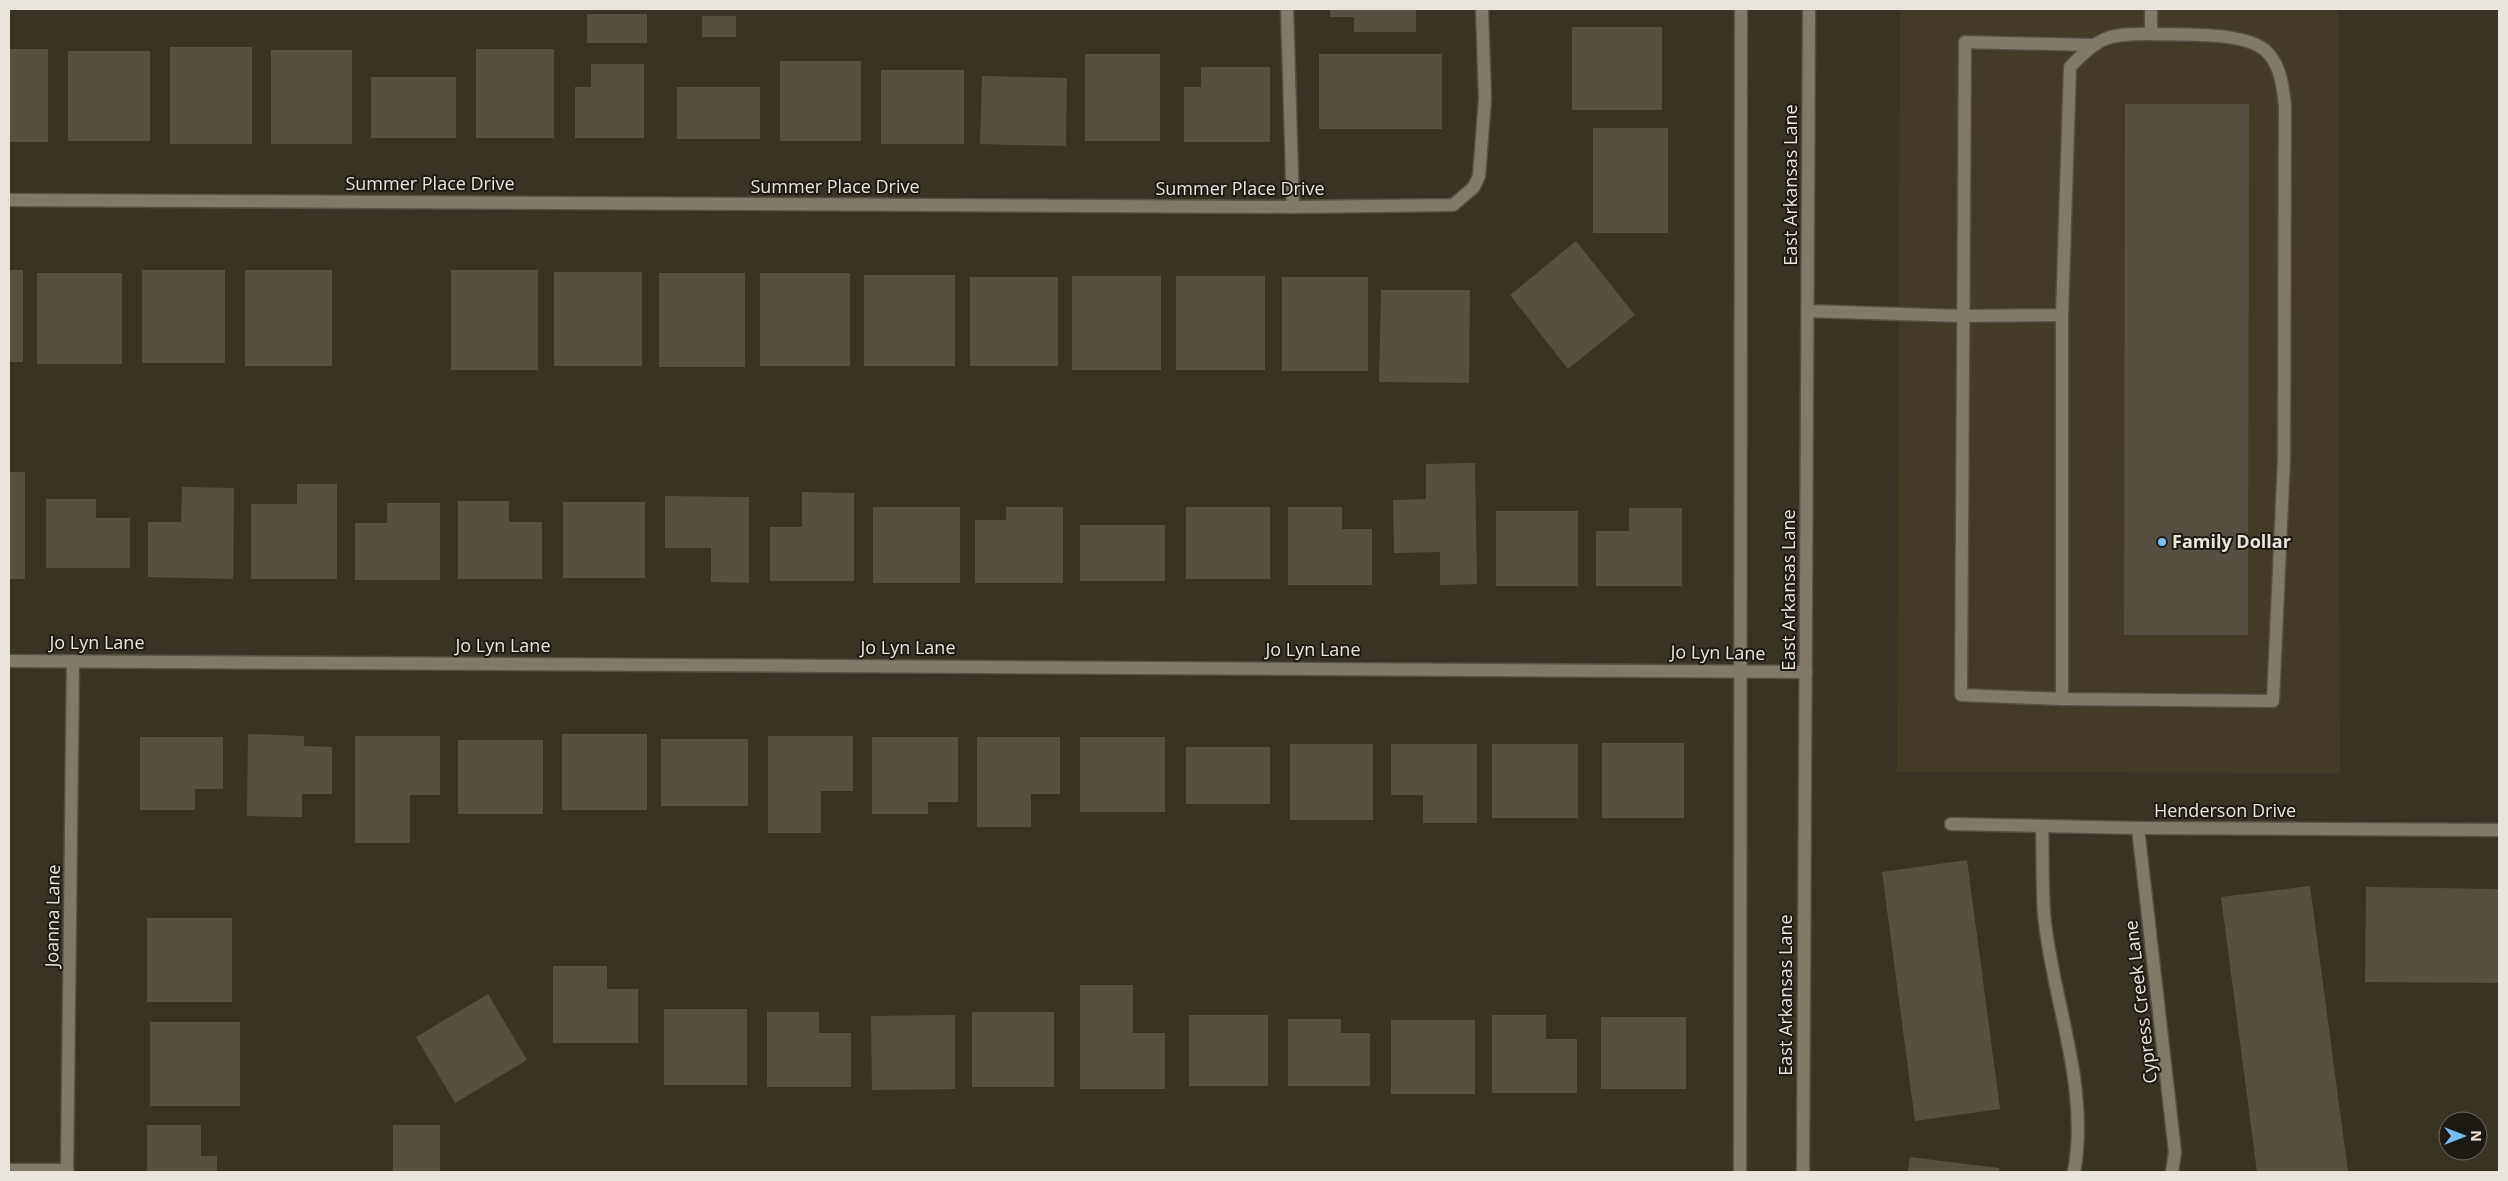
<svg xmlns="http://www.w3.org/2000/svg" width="2508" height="1181" font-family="'Open Sans',sans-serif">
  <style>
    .built { fill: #433a27 }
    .building { fill: #565042 }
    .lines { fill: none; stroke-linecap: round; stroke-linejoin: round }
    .service-casing { stroke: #545044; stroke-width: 15 }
    .minor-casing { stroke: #545044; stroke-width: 15 }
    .secondary-casing { stroke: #545044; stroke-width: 15 }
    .service { stroke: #817a6b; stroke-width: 12 }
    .minor { stroke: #817a6b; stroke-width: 12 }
    .secondary { stroke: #817a6b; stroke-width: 12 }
    .poi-dot { fill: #78bff7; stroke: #1e1b15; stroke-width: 2 }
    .labels { text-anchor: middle; stroke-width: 4; stroke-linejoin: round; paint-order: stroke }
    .street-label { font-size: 18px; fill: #e9e5dd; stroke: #1e1b15 }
    .poi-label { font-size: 18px; font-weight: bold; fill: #e9e5dd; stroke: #1e1b15; text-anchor: start }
  </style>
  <rect width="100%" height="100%" fill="#393326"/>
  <polygon class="built" points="1900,9 2338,9 2340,773 1897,772"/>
  <g class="building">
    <polygon points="1330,9 1416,9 1416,32 1354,32 1354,17 1330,17"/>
    <rect x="587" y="14" width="60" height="29"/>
    <rect x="702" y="16" width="34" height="21"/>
    <rect x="1572" y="27" width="90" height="83"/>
    <rect x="170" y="47" width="82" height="97"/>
    <rect x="9" y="49" width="39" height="93"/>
    <rect x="476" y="49" width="78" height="89"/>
    <rect x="271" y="50" width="81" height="94"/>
    <rect x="68" y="51" width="82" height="90"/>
    <rect x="1085" y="54" width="75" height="87"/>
    <rect x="1319" y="54" width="123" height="75"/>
    <rect x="780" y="61" width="81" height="80"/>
    <polygon points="591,64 644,64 644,138 575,138 575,87 591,87"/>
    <polygon points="1201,67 1270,67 1270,142 1184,142 1184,87 1201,87"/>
    <rect x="881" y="70" width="83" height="74"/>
    <polygon points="982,76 1067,78 1066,146 980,144"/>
    <rect x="371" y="77" width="85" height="61"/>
    <rect x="677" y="87" width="83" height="52"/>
    <polygon points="2125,104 2249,104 2248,635 2124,635"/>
    <rect x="1593" y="128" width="75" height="105"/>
    <polygon points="1576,241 1635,315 1568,369 1510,295"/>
    <rect x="9" y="270" width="14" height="92"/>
    <rect x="142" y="270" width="83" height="93"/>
    <rect x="245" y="270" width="87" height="96"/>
    <rect x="451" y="270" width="87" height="100"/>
    <rect x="554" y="272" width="88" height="94"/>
    <rect x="37" y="273" width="85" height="91"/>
    <rect x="659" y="273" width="86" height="94"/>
    <rect x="760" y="273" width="90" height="93"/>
    <rect x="864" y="275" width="91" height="91"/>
    <rect x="1072" y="276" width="89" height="94"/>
    <rect x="1176" y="276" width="89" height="94"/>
    <rect x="970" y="277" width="88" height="89"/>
    <rect x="1282" y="277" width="86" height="94"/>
    <polygon points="1381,290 1470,290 1469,383 1379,382"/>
    <polygon points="1475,463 1477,584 1440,585 1440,552 1394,553 1393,500 1426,499 1426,464"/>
    <rect x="9" y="472" width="16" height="107"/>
    <polygon points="297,484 337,484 337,579 251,579 251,504 297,504"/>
    <polygon points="182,487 234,488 233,579 148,577 148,522 181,522"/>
    <polygon points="802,492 854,493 854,581 770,581 770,527 802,527"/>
    <polygon points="665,496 749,497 749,583 711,582 711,548 665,548"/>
    <polygon points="46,499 96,499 96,518 130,518 130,568 46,568"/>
    <polygon points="458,501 509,501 509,522 542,522 542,579 458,579"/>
    <rect x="563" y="502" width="82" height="76"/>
    <polygon points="387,503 440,503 440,580 355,580 355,523 387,523"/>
    <rect x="873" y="507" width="87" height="76"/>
    <polygon points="1006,507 1063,507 1063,583 975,583 975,520 1006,520"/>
    <rect x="1186" y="507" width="84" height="72"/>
    <polygon points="1288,507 1342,507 1342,529 1372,529 1372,585 1288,585"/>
    <polygon points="1629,508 1682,508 1682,586 1596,586 1596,531 1629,531"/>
    <rect x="1496" y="511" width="82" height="75"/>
    <rect x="1080" y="525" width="85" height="56"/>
    <polygon points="248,734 304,736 304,746 332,747 332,794 302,794 302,817 247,816"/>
    <rect x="562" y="734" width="85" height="76"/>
    <polygon points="355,736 440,736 440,795 410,795 410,843 355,843"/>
    <polygon points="768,736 853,736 853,791 821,791 821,833 768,833"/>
    <polygon points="140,737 223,737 223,789 195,789 195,810 140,810"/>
    <polygon points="872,737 958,737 958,802 928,802 928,814 872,814"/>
    <polygon points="977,737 1060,737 1060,794 1031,794 1031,827 977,827"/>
    <rect x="1080" y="737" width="85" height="75"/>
    <rect x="661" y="739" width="87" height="67"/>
    <rect x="458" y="740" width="85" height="74"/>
    <rect x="1602" y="743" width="82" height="75"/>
    <rect x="1290" y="744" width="83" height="76"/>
    <polygon points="1391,744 1477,744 1477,823 1423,823 1423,795 1391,795"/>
    <rect x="1492" y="744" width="86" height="74"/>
    <rect x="1186" y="747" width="84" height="57"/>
    <polygon points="1967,860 2000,1109 1915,1121 1882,872"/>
    <polygon points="2310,886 2348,1172 2257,1172 2221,897"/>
    <polygon points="2366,887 2499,889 2499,983 2365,982"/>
    <rect x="147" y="918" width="85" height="84"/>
    <polygon points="553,966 607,966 607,989 638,989 638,1043 553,1043"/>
    <polygon points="1080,985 1133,985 1133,1033 1165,1033 1165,1089 1080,1089"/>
    <polygon points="488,994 527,1060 455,1103 416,1037"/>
    <rect x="664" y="1009" width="83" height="76"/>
    <polygon points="767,1012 819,1012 819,1033 851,1033 851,1087 767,1087"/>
    <rect x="972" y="1012" width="82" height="75"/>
    <polygon points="955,1015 955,1089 872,1090 871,1016"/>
    <rect x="1189" y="1015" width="79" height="71"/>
    <polygon points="1492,1015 1546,1015 1546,1039 1577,1039 1577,1093 1492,1093"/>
    <rect x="1601" y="1017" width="85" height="72"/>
    <polygon points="1288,1019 1341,1019 1341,1033 1370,1033 1370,1086 1288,1086"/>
    <rect x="1391" y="1020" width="84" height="74"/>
    <rect x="150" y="1022" width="90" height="84"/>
    <polygon points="147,1125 201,1125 201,1156 217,1156 217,1172 147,1172"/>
    <rect x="393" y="1125" width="47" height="47"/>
    <polygon points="1910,1157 1999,1168 1999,1172 1908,1172"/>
  </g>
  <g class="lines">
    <defs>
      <g id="service">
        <polyline points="1287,9 1293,207"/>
        <path d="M 2091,45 L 1965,42 L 1961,695 L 2062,699 L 2273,701 L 2284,459 L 2285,106 C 2283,88 2281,66 2267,52 C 2247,31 2180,35 2151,34 L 2151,9"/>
        <path d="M 1808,311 L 1962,316 L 2062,315 L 2070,67 C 2098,37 2110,33 2151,34"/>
        <polyline points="2062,315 2062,699"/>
        <polyline points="1951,824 2138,828 2499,830"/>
        <path d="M 2042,826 C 2043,855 2042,885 2044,914 C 2052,1000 2090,1085 2074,1172"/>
        <polyline points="2138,828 2175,1152 2172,1172"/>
      </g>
      <g id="minor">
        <polyline points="9,200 1293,207 1453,205 1474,187 1479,176 1485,99 1482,9"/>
        <polyline points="9,661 1806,672"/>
        <polyline points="9,1170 67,1170"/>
        <polyline points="67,1172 73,661"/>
      </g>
      <g id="secondary">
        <polyline points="1740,1172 1741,9"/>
        <polyline points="1803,1172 1809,9"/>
      </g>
    </defs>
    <use href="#service" class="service-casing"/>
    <use href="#minor" class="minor-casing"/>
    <use href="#secondary" class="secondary-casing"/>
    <use href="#service" class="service"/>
    <use href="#minor" class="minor"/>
    <use href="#secondary" class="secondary"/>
  </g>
  <circle class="poi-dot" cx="2162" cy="542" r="5"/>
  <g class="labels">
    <g class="street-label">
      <text x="430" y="190">Summer Place Drive</text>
      <text transform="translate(1791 185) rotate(-90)" y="6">East Arkansas Lane</text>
      <text x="835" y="193">Summer Place Drive</text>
      <text x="1240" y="195">Summer Place Drive</text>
      <text transform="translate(1789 590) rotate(-90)" y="6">East Arkansas Lane</text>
      <text x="97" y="649">Jo Lyn Lane</text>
      <text x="503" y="652">Jo Lyn Lane</text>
      <text x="908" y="654">Jo Lyn Lane</text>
      <text x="1313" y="656">Jo Lyn Lane</text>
      <text transform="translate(1718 653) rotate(1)" y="6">Jo Lyn Lane</text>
      <text x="2225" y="817">Henderson Drive</text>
      <text transform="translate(53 916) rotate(-89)" y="6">Joanna Lane</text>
      <text transform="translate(1786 995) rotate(-90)" y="6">East Arkansas Lane</text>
      <text transform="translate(2141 1002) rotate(-97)" y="6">Cypress Creek Lane</text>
    </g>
    <g class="poi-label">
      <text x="2172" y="548">Family Dollar</text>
    </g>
  </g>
  <rect width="2508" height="1181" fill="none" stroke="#e9e5dd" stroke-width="20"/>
  <g transform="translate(2463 1136) rotate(90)"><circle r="24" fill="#1e1b15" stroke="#6f6c65"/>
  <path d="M0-4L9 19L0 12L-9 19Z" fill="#78bff7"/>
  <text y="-8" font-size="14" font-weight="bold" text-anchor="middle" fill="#e9e5dd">N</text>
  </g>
</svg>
